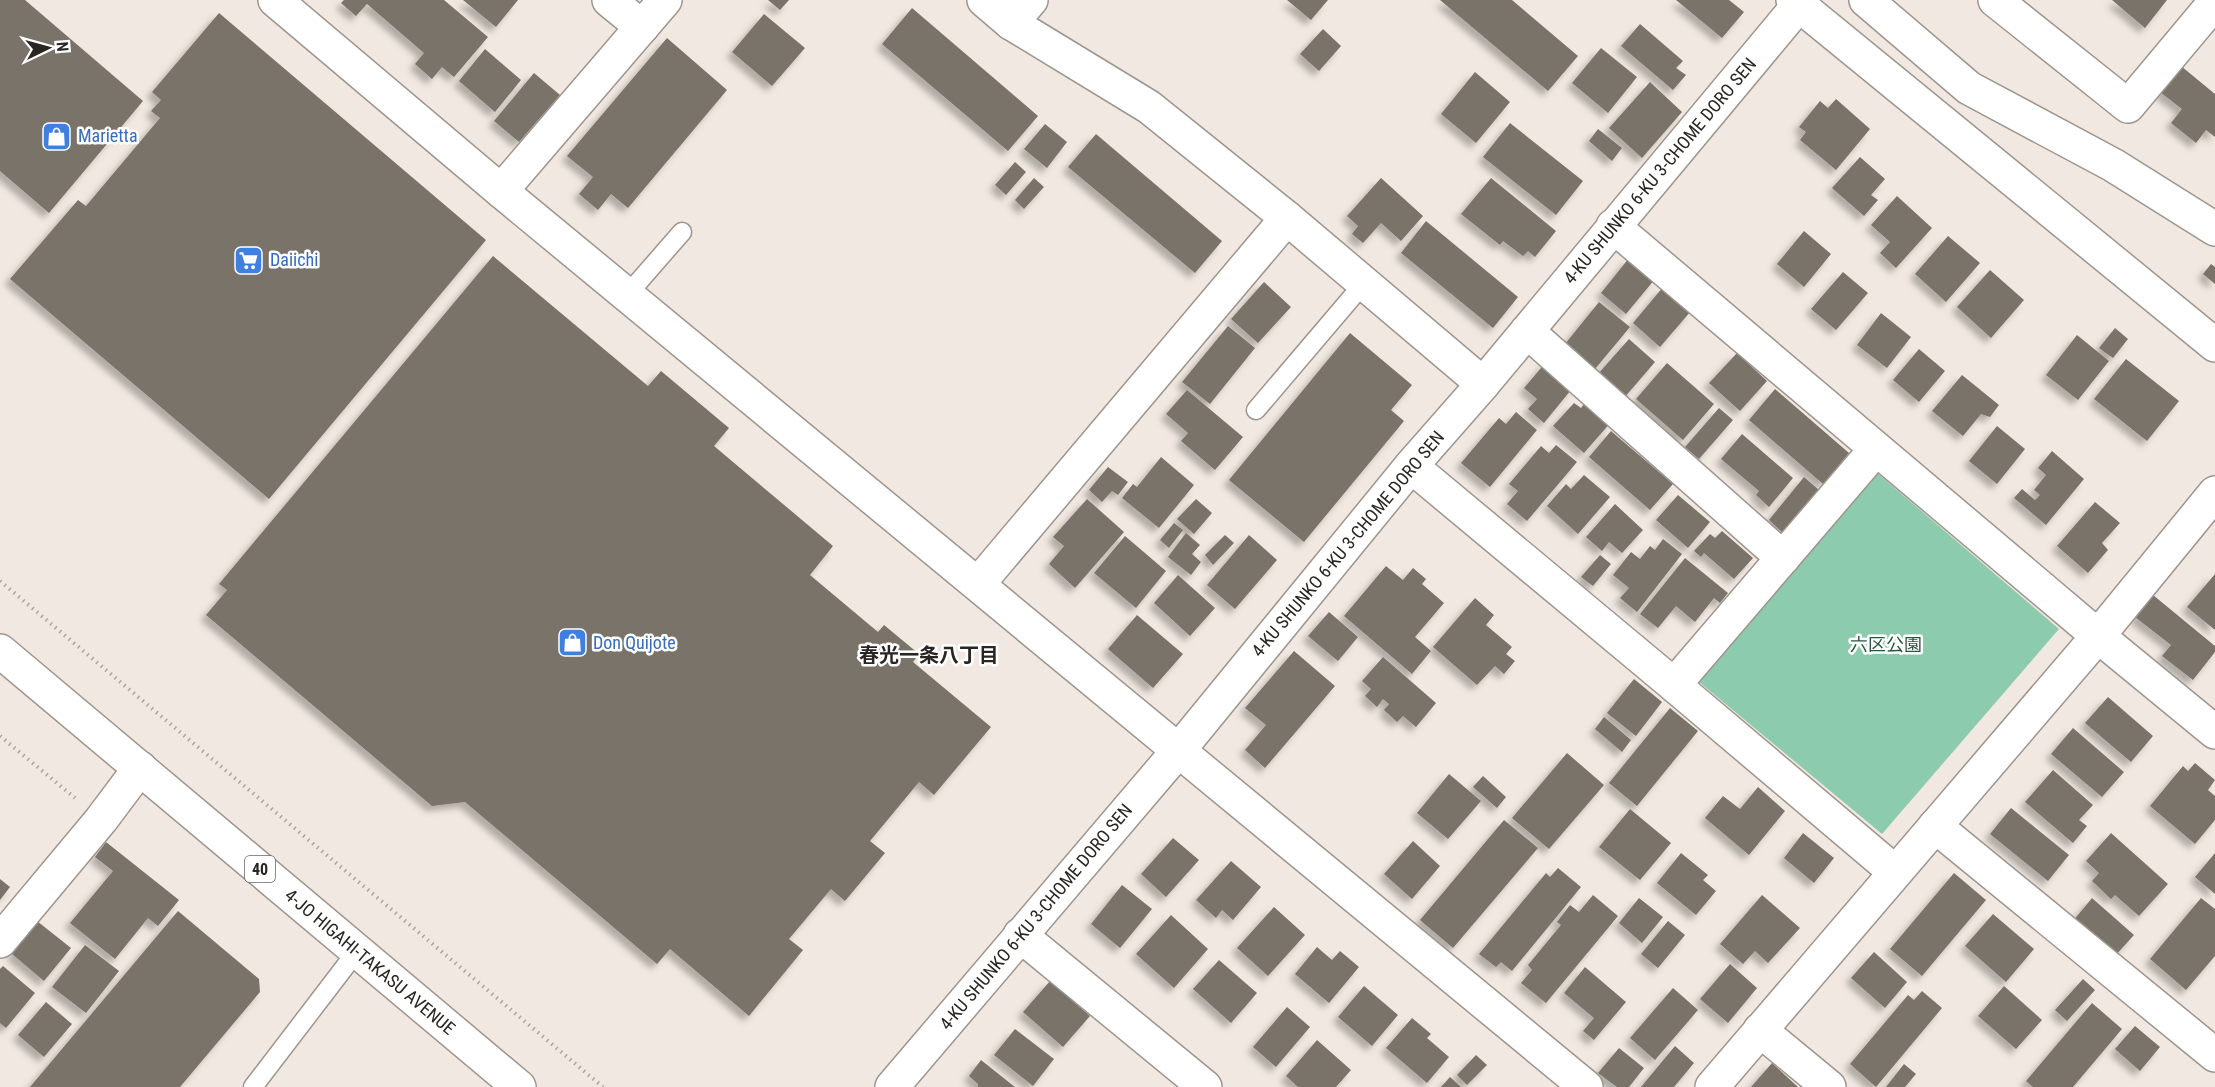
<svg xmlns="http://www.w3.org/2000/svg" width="2215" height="1087" font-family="'Roboto Condensed','Noto Sans JP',sans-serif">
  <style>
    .green { fill: #8dcbae }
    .building { fill: #7a736b; filter: url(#shadow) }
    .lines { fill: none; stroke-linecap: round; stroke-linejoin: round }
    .service-casing { stroke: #9d958e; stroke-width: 21 }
    .minor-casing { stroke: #9d958e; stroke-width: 36 }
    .trunk-casing { stroke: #9d958e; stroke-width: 36 }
    .path { stroke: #aba59f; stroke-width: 4; stroke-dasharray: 1.5 4.5; stroke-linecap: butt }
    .service { stroke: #fff; stroke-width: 18 }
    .minor { stroke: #fff; stroke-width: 33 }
    .trunk { stroke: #fff; stroke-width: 33 }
    .labels { text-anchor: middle; stroke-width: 5; stroke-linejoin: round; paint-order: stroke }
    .shield { fill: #fff; stroke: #686664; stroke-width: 1.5 }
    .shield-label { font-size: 16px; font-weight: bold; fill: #282522 }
    .shop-label { font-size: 18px; fill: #366cbe; stroke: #fff; text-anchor: start }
    .street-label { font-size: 18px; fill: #282522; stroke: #fff }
    .park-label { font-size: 18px; fill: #295743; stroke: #fff }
    .neighbourhood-label { font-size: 20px; font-weight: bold; fill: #282522; stroke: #fff }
  </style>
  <defs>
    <filter id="shadow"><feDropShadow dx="-5.5" dy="5.5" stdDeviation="3" flood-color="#0004"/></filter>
  </defs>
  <rect width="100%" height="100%" fill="#f1e9e1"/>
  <polygon class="green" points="1876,472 2059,629 1882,834 1698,681"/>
  <g class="building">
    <polygon points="0,0 25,0 143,101 49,213 0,171"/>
    <polygon points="344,0 444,0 488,37 454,77 442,67 432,79 415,64 424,53 367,4 356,16 341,3"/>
    <polygon points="463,0 518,0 496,27"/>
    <polygon points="768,0 789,0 780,10"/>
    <polygon points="1287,0 1328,0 1311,20"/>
    <polygon points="1440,0 1512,0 1578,56 1548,91"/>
    <polygon points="1676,0 1729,0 1744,12 1722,38"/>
    <polygon points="2112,0 2167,0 2145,28"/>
    <polygon points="912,8 1038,116 1008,151 882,44"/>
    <polygon points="219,13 486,240 269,499 10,279 78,200 86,206 160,118 151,111 161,100 152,92"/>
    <polygon points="764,14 805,48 772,86 732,52"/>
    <polygon points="1640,24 1683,61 1676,68 1686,75 1673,90 1621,46"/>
    <polygon points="1323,29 1341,46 1319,71 1300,54"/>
    <polygon points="667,38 727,90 628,208 611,194 598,210 579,194 593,177 567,156"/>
    <polygon points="1601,48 1637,77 1608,113 1572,83"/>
    <polygon points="485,49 521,80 495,112 459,81"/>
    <polygon points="2181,66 2215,94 2215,137 2206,130 2196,143 2171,123 2182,109 2160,92"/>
    <polygon points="1475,72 1510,102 1476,143 1441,114"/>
    <polygon points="534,73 560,95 519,142 494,121"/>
    <polygon points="1650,82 1682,112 1642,158 1609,128"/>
    <polygon points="1836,99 1870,129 1836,170 1800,140 1806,132 1799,127 1820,101 1828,108"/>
    <polygon points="1510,123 1583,181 1556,215 1483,157"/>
    <polygon points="1045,124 1067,142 1047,168 1024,149"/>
    <polygon points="1598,129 1622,148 1612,161 1589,141"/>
    <polygon points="1096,134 1222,241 1195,273 1068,167"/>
    <polygon points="1860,157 1885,179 1871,195 1878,200 1864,216 1832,188"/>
    <polygon points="1015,162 1026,172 1006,195 995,185"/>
    <polygon points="1034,178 1044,187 1024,209 1015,200"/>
    <polygon points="1381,178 1423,216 1401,241 1381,223 1363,243 1352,234 1358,226 1347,216"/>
    <polygon points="1491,178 1556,231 1535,257 1528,251 1523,256 1503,241 1500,245 1461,214"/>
    <polygon points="1897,196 1932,228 1896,268 1880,253 1890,242 1871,225"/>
    <polygon points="1426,221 1518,297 1493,328 1401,253"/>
    <polygon points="1804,231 1831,254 1804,287 1777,264"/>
    <polygon points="1948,236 1980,263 1946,302 1915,274"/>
    <polygon points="493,256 648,386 661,371 729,428 714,446 833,546 810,575 878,632 884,625 919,654 913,662 991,727 934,795 919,782 870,841 885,853 845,901 831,889 789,939 803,950 749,1016 670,949 657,964 465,802 432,806 206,615 227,590 219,584"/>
    <polygon points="1629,258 1655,279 1626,314 1601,293"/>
    <polygon points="2211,264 2215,267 2215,284 2203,274"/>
    <polygon points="1990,270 2024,300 1991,338 1957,307"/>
    <polygon points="1843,272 1868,293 1836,330 1811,309"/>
    <polygon points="1264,282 1291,307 1258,343 1231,319"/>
    <polygon points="1663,287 1691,311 1660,347 1633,323"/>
    <polygon points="1599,302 1630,327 1595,369 1565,344"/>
    <polygon points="1881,313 1911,337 1887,368 1857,345"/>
    <polygon points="1228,326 1255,348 1210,404 1182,382"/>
    <polygon points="2115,328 2128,339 2113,358 2099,348"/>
    <polygon points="1350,333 1412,385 1391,410 1404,421 1304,542 1229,480"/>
    <polygon points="2077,335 2109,361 2078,400 2046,375"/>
    <polygon points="1629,339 1655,362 1624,398 1598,374"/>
    <polygon points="1919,349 1945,371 1919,402 1893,380"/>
    <polygon points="1737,353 1767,381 1740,411 1709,383"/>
    <polygon points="2126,359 2179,401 2147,441 2094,399"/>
    <polygon points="1547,361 1575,385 1544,423 1528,409 1537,399 1524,388"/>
    <polygon points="1667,363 1714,404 1683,440 1636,399"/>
    <polygon points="1962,375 1999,405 1990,417 1981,414 1963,436 1932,411"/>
    <polygon points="1775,389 1849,453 1823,484 1749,420"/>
    <polygon points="1187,390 1243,437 1215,470 1181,441 1188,433 1166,414"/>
    <polygon points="1574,403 1581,408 1584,404 1612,421 1584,453 1553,426"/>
    <polygon points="1719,408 1733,420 1699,459 1685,447"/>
    <polygon points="1516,412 1537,430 1490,487 1461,463 1499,418 1506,424"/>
    <polygon points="1997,426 2025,449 1997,484 1969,461"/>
    <polygon points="1611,431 1673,484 1650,510 1589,457"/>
    <polygon points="1742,434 1793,478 1769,507 1756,495 1759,491 1721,459"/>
    <polygon points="1556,445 1577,462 1527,521 1507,504 1518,491 1509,484 1541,446 1549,453"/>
    <polygon points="2052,451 2084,479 2046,525 2014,498 2022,489 2035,500 2040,495 2034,490 2046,475 2038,468"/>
    <polygon points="1161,457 1194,485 1159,528 1122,498 1133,484 1137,487"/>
    <polygon points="1108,467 1128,482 1118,495 1112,491 1102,502 1089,490"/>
    <polygon points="1584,475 1610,497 1578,534 1547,506 1566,484 1571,489"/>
    <polygon points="1804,477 1819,490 1783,533 1769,520"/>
    <polygon points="1678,495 1710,522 1688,548 1656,520"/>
    <polygon points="1087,499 1124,532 1075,588 1049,564 1064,546 1053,537"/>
    <polygon points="1196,499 1212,513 1194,534 1177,519"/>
    <polygon points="2095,502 2120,523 2102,543 2108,550 2088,573 2057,546"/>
    <polygon points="1615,504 1643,530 1622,553 1609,542 1602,551 1586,537"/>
    <polygon points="1174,523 1183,530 1169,548 1160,540"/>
    <polygon points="1722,531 1753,558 1734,579 1704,553 1701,557 1694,551 1710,534 1715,538"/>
    <polygon points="1186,533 1200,545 1192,554 1201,562 1191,575 1168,557"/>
    <polygon points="1225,535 1234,543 1213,565 1205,555"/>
    <polygon points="1249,535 1277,560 1235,609 1207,585"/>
    <polygon points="1125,536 1166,571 1136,608 1094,573"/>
    <polygon points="1663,539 1682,554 1637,612 1620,598 1629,588 1613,575 1631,552 1640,559 1650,546 1655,550"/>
    <polygon points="1600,555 1611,564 1593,586 1581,577"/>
    <polygon points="1685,558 1728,593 1720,603 1714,598 1695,622 1676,606 1658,628 1640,614"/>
    <polygon points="1386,566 1403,580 1413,568 1426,579 1422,584 1444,603 1415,637 1431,651 1412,674 1344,616"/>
    <polygon points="2215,574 2215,630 2187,607"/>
    <polygon points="1178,575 1215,608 1190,636 1154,603"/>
    <polygon points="2153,595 2215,646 2215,652 2193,680 2162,656 2171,645 2135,617"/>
    <polygon points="1475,598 1494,615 1486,625 1512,647 1506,654 1515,661 1504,674 1495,666 1477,685 1433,647"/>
    <polygon points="1329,612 1358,637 1338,661 1308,636"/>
    <polygon points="1137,615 1183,654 1153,688 1108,649"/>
    <polygon points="1294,651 1335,686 1265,768 1245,750 1266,725 1245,708"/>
    <polygon points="1383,657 1436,703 1416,727 1403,716 1397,722 1384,710 1389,704 1383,699 1377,707 1365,696 1371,689 1362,681"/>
    <polygon points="1634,679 1662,702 1636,736 1607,713"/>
    <polygon points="2108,697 2153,736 2131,762 2085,723"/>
    <polygon points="1670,708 1698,731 1637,806 1609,783"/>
    <polygon points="1604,717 1631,740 1622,752 1595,729"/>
    <polygon points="2073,728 2124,772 2102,797 2051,754"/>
    <polygon points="1567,753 1604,785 1549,849 1512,818"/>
    <polygon points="2195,763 2215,780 2208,790 2215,796 2215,820 2195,844 2150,806 2183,766 2188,771"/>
    <polygon points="2053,770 2093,805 2079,820 2087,826 2073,843 2025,802"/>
    <polygon points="1449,774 1481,801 1448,839 1417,813"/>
    <polygon points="1483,776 1506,797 1497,808 1473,787"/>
    <polygon points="1758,787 1785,811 1749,855 1705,818 1723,796 1740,809"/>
    <polygon points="2011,808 2069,855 2048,881 1990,834"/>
    <polygon points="1630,809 1671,843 1640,880 1599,847"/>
    <polygon points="1504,820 1538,848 1453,948 1420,920"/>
    <polygon points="1803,833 1834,858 1814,883 1784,858"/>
    <polygon points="2111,833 2168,884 2139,916 2115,895 2111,899 2092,881 2099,873 2086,861"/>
    <polygon points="1173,838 1199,860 1166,897 1141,874"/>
    <polygon points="1413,841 1440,866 1412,899 1384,874"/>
    <polygon points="106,842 179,900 158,926 148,918 115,959 70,923 113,871 95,857"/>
    <polygon points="1681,853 1708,875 1703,880 1716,891 1696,915 1657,883"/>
    <polygon points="2215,853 2215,894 2195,877"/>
    <polygon points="1231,861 1261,887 1233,920 1222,910 1216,918 1196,900"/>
    <polygon points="1558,868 1581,887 1512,971 1501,962 1496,967 1479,954 1546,873 1550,877"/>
    <polygon points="1954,873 1986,900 1922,976 1890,949"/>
    <polygon points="0,879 10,887 0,900"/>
    <polygon points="1122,885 1152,909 1120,948 1091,924"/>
    <polygon points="1593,895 1618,916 1546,1003 1521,983 1532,970 1528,965 1561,925 1557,922 1570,905 1579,912"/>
    <polygon points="1762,895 1800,928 1768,963 1755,951 1743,964 1720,944"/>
    <polygon points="1639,898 1663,917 1642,943 1619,923"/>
    <polygon points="2092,898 2134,935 2114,957 2073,921"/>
    <polygon points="2201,898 2215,909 2215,956 2186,990 2150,959"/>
    <polygon points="1274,907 1305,935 1268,976 1237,948"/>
    <polygon points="178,911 259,979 260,992 180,1087 30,1087"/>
    <polygon points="1993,914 2034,949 2006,982 1965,946"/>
    <polygon points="1171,915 1208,949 1174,988 1136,954"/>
    <polygon points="37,921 71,948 44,981 12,954"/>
    <polygon points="1668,921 1685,935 1658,968 1641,954"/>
    <polygon points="85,945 119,971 86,1013 52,987"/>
    <polygon points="1317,947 1332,960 1340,951 1359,967 1329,1003 1295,974"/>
    <polygon points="1874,952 1907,982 1885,1008 1851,978"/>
    <polygon points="1219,960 1257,993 1231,1023 1193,989"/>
    <polygon points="1730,964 1757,988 1728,1023 1700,999"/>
    <polygon points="3,966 35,993 6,1028 0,1023 0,969"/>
    <polygon points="1585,967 1626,1002 1594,1040 1583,1031 1594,1018 1564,993"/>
    <polygon points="2083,979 2095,990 2067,1021 2055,1010"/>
    <polygon points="1050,981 1090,1016 1063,1047 1023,1012"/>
    <polygon points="1364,986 1398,1015 1372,1046 1338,1017"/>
    <polygon points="2004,986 2042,1020 2016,1049 1978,1016"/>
    <polygon points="1673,988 1698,1010 1655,1060 1630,1038"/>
    <polygon points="1922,991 1942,1008 1876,1087 1850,1064 1908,995 1914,1000"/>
    <polygon points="46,1002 72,1024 44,1057 18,1035"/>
    <polygon points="2092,1003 2122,1029 2073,1087 2033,1087 2026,1081"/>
    <polygon points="1287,1007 1310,1027 1276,1067 1253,1047"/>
    <polygon points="1412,1018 1431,1034 1427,1038 1449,1057 1427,1083 1386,1048"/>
    <polygon points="2135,1026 2160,1047 2140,1071 2115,1049"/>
    <polygon points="1015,1029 1054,1059 1033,1086 994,1055"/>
    <polygon points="1317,1040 1351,1070 1336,1087 1298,1087 1286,1076"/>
    <polygon points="1675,1046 1694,1063 1674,1087 1641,1087"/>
    <polygon points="1619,1048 1644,1068 1629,1087 1617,1087 1598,1073"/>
    <polygon points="1476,1055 1487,1065 1467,1085 1457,1075"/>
    <polygon points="981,1060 1015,1087 978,1087 978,1084 969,1076"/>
    <polygon points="1772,1063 1798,1087 1751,1087"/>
    <polygon points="1904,1064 1916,1074 1905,1087 1886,1087"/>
    <polygon points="1450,1077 1461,1087 1441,1087"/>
  </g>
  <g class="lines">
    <defs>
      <g id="service">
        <polyline points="627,295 682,232"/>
        <polyline points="1256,410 1364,283"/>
        <polyline points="253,1087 357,951"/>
      </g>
      <g id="minor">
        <polyline points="275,0 501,191 1586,1087"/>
        <polyline points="609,0 642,27"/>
        <polyline points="984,0 1011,23 1149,107 1287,218 1483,384"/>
        <polyline points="1793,0 2215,345"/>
        <polyline points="1866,0 1969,88 2113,165 2215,229"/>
        <polyline points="1995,0 2128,106 2215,2"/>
        <polyline points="1011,23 1031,0"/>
        <polyline points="501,191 665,0"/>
        <polyline points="1613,226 2098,636 2215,732"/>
        <polyline points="1527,331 1783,558"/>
        <polyline points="1411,466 1674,685 1895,872"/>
        <polyline points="978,584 1287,218"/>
        <polyline points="1674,685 1876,449"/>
        <polyline points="1935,826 2215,1055"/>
        <polyline points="1020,935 1205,1087"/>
        <polyline points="0,941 101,820 140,768"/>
        <polyline points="1760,1030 1829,1087"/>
        <polyline points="892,1087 1178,751 1411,466 1483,384 1803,0"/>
        <polyline points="1712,1087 2098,636 2215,493"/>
      </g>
      <polyline id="trunk" points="0,651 519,1087"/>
    </defs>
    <use href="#service" class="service-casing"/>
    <use href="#minor" class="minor-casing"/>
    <use href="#trunk" class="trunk-casing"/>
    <g class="path">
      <polyline points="0,581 603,1087"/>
      <polyline points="0,736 75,798"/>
    </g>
    <use href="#service" class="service"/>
    <use href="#minor" class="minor"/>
    <use href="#trunk" class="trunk"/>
  </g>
  <defs>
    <symbol id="shop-square" viewBox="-11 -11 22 22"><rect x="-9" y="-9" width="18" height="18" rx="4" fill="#3f7fe0" stroke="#fff"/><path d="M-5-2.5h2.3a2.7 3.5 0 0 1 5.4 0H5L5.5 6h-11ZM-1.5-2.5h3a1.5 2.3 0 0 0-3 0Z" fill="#fff"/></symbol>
    <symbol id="supermarket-square" viewBox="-11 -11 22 22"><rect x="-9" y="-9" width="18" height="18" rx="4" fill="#3f7fe0" stroke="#fff"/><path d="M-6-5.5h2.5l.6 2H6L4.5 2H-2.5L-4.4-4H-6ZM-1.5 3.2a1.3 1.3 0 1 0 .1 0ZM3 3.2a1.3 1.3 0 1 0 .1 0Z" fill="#fff"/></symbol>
  </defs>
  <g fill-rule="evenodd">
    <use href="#shop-square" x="40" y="120" width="33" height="33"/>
    <use href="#supermarket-square" x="232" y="244" width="33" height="33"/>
    <use href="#shop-square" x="556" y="626" width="33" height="33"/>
  </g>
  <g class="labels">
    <rect class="shield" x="245" y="856" width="30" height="26" rx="4.5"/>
    <g class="shield-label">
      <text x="260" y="875">40</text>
    </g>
    <g class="shop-label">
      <text x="78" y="142">Marietta</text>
      <text x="270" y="266">Daiichi</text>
      <text x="593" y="649">Don Quijote</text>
    </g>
    <g class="street-label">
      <text transform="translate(1660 171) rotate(-50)" y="6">4-KU SHUNKO 6-KU 3-CHOME DORO SEN</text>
      <text transform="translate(1348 544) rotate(-50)" y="6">4-KU SHUNKO 6-KU 3-CHOME DORO SEN</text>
      <text transform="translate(1036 917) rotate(-50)" y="6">4-KU SHUNKO 6-KU 3-CHOME DORO SEN</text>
      <text transform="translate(370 962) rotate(40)" y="6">4-JO HIGAHI-TAKASU AVENUE</text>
    </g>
    <g class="park-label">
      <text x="1886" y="651">六区公園</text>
    </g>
    <g class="neighbourhood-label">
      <text x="929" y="662">春光一条八丁目</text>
    </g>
  </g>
  <g transform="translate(48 48) rotate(85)" stroke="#ffffff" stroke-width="4.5" paint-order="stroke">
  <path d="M0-4.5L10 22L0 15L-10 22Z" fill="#282522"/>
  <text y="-9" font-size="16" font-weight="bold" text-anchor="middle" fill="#282522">N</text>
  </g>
</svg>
